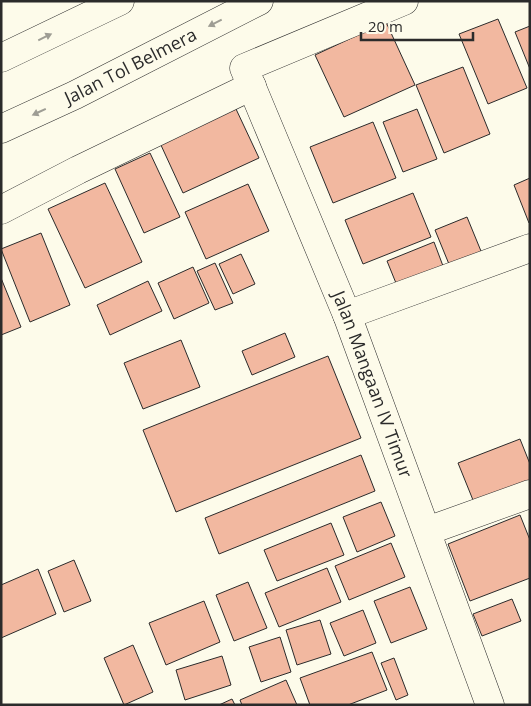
<svg xmlns="http://www.w3.org/2000/svg" width="531" height="706" font-family="'Open Sans',sans-serif">
  <style>
    .building { fill: #f2b8a0; stroke: #2b2b2b }
    .lines { fill: none; stroke-linecap: round; stroke-linejoin: round }
    .street-casing { stroke: #2b2b2b; stroke-width: 29 }
    .highway-casing { stroke: #2b2b2b; stroke-width: 29 }
    .street { stroke: #fdfbea; stroke-width: 28 }
    .highway { stroke: #fdfbea; stroke-width: 28 }
    .oneway { fill: #9e9d94 }
    .labels { text-anchor: middle; stroke-width: 4; stroke-linejoin: round; paint-order: stroke }
    .street-label { font-size: 18px; fill: #2b2b2b; stroke: #fdfbea }
  </style>
  <rect width="100%" height="100%" fill="#fdfbea"/>
  <g class="building">
    <polygon points="498,19 527,88 488,104 459,34"/>
    <polygon points="386,22 415,85 344,117 315,55"/>
    <polygon points="530,26 530,69 515,32"/>
    <polygon points="463,67 490,134 444,153 416,85"/>
    <polygon points="236,109 259,158 183,193 160,143"/>
    <polygon points="417,109 437,159 403,172 383,122"/>
    <polygon points="373,122 396,178 333,203 310,147"/>
    <polygon points="150,153 180,217 144,233 115,169"/>
    <polygon points="530,178 530,222 529,223 514,185"/>
    <polygon points="105,183 142,262 85,288 48,209"/>
    <polygon points="248,184 269,231 206,259 185,212"/>
    <polygon points="413,193 431,237 363,264 345,220"/>
    <polygon points="467,217 483,256 451,269 435,230"/>
    <polygon points="41,233 70,305 30,322 1,249"/>
    <polygon points="434,242 446,274 400,293 387,261"/>
    <polygon points="241,254 255,284 233,294 219,264"/>
    <polygon points="215,263 233,303 215,310 197,271"/>
    <polygon points="193,267 209,303 174,319 158,283"/>
    <polygon points="1,278 21,327 1,335"/>
    <polygon points="148,281 162,311 110,335 97,305"/>
    <polygon points="285,333 295,357 252,375 242,351"/>
    <polygon points="181,340 200,387 143,409 124,363"/>
    <polygon points="328,356 361,438 176,512 143,430"/>
    <polygon points="520,439 530,464 530,483 475,505 458,463"/>
    <polygon points="361,455 375,491 219,554 205,518"/>
    <polygon points="381,502 395,536 357,552 343,517"/>
    <polygon points="520,515 530,540 530,578 470,601 448,544"/>
    <polygon points="331,523 344,555 277,581 264,550"/>
    <polygon points="391,543 405,577 349,600 335,566"/>
    <polygon points="74,560 91,601 64,612 48,571"/>
    <polygon points="327,568 341,602 279,627 265,593"/>
    <polygon points="38,569 56,614 1,638 1,585"/>
    <polygon points="248,582 267,628 234,641 216,595"/>
    <polygon points="410,587 427,629 391,643 374,601"/>
    <polygon points="512,599 521,621 482,636 473,614"/>
    <polygon points="204,601 220,642 166,665 149,623"/>
    <polygon points="363,610 376,643 344,656 330,623"/>
    <polygon points="320,620 331,654 297,665 286,630"/>
    <polygon points="280,637 291,672 261,682 249,647"/>
    <polygon points="133,645 153,692 124,705 104,658"/>
    <polygon points="372,652 387,690 348,705 310,705 300,678"/>
    <polygon points="222,656 231,685 185,700 176,670"/>
    <polygon points="394,658 408,695 396,700 381,663"/>
    <polygon points="286,680 297,705 242,705 240,700"/>
    <polygon points="232,699 235,705 219,705"/>
  </g>
  <g class="lines">
    <defs>
      <g id="street">
        <path id="s1" d="M 404,1 L 244,68 L 347,315 L 490,705"/>
        <polyline points="1,210 78,170 252,86"/>
        <polyline points="347,315 530,248"/>
        <polyline points="427,531 530,494"/>
      </g>
      <g id="highway">
        <polyline points="1,58 120,1"/>
        <path id="s2" d="M 1,129 L 75,95 L 259,1"/>
      </g>
    </defs>
    <use href="#street" class="street-casing"/>
    <use href="#highway" class="highway-casing"/>
    <use href="#street" class="street"/>
    <use href="#highway" class="highway"/>
  </g>
  <defs><path id="oneway-solid" d="M-6-.8H1V-3.2L6.5 0L1 3.2V.8H-6Z" transform="scale(1.25)"/></defs>
  <g class="oneway">
    <use href="#oneway-solid" transform="translate(215 23) rotate(153)"/>
    <use href="#oneway-solid" transform="translate(45 37) rotate(-26)"/>
    <use href="#oneway-solid" transform="translate(39 112) rotate(155)"/>
  </g>
  <g class="labels">
    <g class="street-label">
      <text dy="6" stroke="none"><textPath href="#s2" startOffset="144">Jalan Tol Belmera</textPath></text>
      <text dy="6" stroke="none"><textPath href="#s1" startOffset="515">Jalan Mangaan IV Timur</textPath></text>
    </g>
  </g>
  <rect width="531" height="706" fill="none" stroke="#2b2b2b" stroke-width="5"/>
  <path d="M361 32v8h112v-8" fill="none" stroke="#2b2b2b" stroke-width="2.5"/>
  <text x="368" y="32" font-size="15" fill="#2b2b2b" stroke="#fdfbea" stroke-width="4" paint-order="stroke">20 m</text>
</svg>
